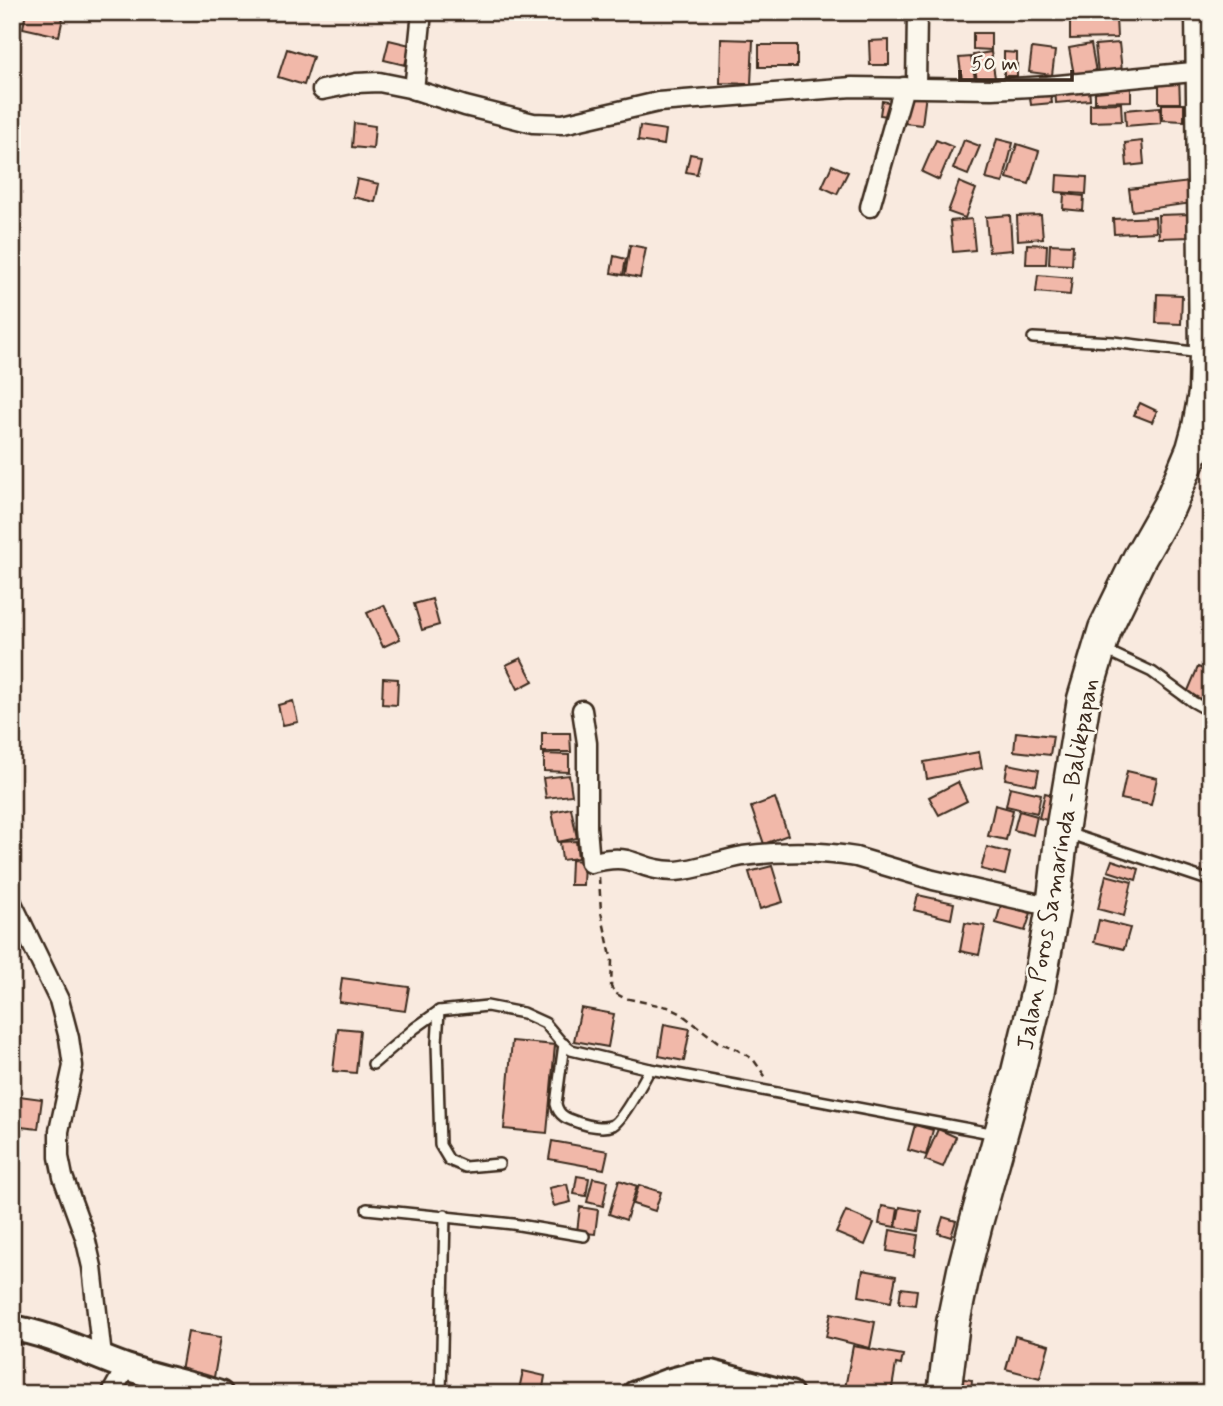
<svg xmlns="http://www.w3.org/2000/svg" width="1223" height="1406" font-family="Mynerve,sans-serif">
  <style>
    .building { fill: #f1b8a9; stroke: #3b2a1e; stroke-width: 2 }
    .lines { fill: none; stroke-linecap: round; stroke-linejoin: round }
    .lane-casing { stroke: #3b2a1e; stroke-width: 14 }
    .street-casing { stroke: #3b2a1e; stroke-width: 23 }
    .secondary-casing { stroke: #3b2a1e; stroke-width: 30 }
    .highway-casing { stroke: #3b2a1e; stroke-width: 37 }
    .path { stroke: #3b2a1e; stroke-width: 2.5; stroke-dasharray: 7 5; stroke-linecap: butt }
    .lane { stroke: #fbf7ec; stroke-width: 9 }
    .street { stroke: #fbf7ec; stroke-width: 18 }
    .secondary { stroke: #fbf7ec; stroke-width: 24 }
    .highway { stroke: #fbf7ec; stroke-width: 32 }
    .labels { text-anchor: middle; stroke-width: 5; stroke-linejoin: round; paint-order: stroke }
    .street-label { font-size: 24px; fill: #3b2a1e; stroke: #fbf7ec }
  </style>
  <rect width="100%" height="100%" fill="#f9eadf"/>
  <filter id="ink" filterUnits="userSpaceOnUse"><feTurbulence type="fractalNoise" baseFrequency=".0143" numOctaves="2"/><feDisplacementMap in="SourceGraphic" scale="14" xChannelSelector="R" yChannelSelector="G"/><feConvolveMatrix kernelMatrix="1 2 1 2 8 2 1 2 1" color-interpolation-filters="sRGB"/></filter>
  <g filter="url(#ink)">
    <g class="building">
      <polygon points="26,12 64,13 59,36 23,28"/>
      <polygon points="434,12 454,12 454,17 433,15"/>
      <polygon points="965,12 996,12 995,19 965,19"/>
      <polygon points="1119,12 1152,12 1151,20 1118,14"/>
      <polygon points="1160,12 1182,12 1181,21 1160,21"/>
      <polygon points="1116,17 1117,38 1070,39 1070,18"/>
      <polygon points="973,33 991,33 991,50 973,49"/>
      <polygon points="721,39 753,40 751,84 720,83"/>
      <polygon points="389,40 410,45 405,65 384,60"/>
      <polygon points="889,40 889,65 870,65 869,41"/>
      <polygon points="1119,43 1122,71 1098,73 1095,45"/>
      <polygon points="1091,44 1096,72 1074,75 1069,48"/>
      <rect x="759" y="45" width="38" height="22"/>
      <polygon points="1032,48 1055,51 1052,75 1029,72"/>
      <polygon points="287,49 313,57 304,85 278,77"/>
      <polygon points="991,52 995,78 977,81 973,55"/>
      <polygon points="1004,52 1017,53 1017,76 1004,76"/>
      <polygon points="971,57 975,78 962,80 959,58"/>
      <polygon points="1159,76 1179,76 1180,103 1159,103"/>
      <polygon points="1131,84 1131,101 1095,102 1095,85"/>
      <polygon points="1089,86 1090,100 1056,103 1055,88"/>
      <polygon points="1050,87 1052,103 1031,105 1029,89"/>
      <polygon points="908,92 926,94 922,125 904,123"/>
      <polygon points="882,101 896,103 894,117 880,115"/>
      <polygon points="1121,103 1122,121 1090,122 1090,104"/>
      <polygon points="1162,104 1184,104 1184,121 1162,120"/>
      <polygon points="1160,107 1161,123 1126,126 1125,110"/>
      <polygon points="354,123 375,126 373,149 352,147"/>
      <polygon points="640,126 666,130 664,145 638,141"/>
      <polygon points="997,139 1013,143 1003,183 986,179"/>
      <polygon points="936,140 953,147 939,180 922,172"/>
      <polygon points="964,140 980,146 968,175 953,169"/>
      <polygon points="1142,141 1144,164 1127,166 1125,143"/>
      <polygon points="1017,144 1039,151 1029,184 1007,178"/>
      <polygon points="690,154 701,156 697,174 686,172"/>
      <polygon points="832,165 848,172 837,194 822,187"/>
      <polygon points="1057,175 1087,177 1086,194 1056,192"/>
      <polygon points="357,179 379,184 375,202 353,197"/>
      <polygon points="959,182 976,189 965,218 948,212"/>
      <polygon points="1190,182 1193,203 1132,211 1129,189"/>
      <polygon points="1064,194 1084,196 1083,211 1063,209"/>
      <polygon points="1191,214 1192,237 1159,238 1158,215"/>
      <polygon points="1010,215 1012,250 989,252 986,217"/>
      <polygon points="1041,215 1043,238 1018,240 1017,216"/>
      <polygon points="1155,217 1156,232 1114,234 1113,219"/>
      <polygon points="972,219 975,250 953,252 950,221"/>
      <polygon points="1027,244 1047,245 1046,264 1026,264"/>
      <polygon points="1050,244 1073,245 1072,265 1049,264"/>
      <polygon points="630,245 646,248 640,278 625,275"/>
      <polygon points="614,256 626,259 623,275 611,273"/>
      <polygon points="1038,275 1072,278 1070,295 1036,292"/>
      <polygon points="1157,294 1182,295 1181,324 1156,323"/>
      <polygon points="1140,403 1157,411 1152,422 1134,415"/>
      <polygon points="432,599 439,625 422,630 414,604"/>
      <polygon points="384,605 400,639 383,647 367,613"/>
      <polygon points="521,658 533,681 518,689 506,665"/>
      <polygon points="1198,667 1211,672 1211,703 1187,693"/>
      <polygon points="383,678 398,679 397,705 382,704"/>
      <polygon points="293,701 298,722 283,725 278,705"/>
      <polygon points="1016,732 1053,736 1050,755 1014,751"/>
      <polygon points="542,733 570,733 571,752 542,752"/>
      <polygon points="979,752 982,768 927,779 924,762"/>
      <polygon points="544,754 569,755 569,772 544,771"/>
      <polygon points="1008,764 1039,770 1036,785 1005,779"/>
      <polygon points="1127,771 1157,778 1151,805 1121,799"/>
      <polygon points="569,775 572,795 546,798 543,778"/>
      <polygon points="958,782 967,801 939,815 929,797"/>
      <polygon points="1010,787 1041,794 1037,813 1006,806"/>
      <polygon points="1045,793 1053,795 1047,820 1039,818"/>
      <polygon points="775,798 788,835 764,844 751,807"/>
      <polygon points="995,805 1013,810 1006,840 988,836"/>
      <polygon points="571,808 577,838 558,842 552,812"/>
      <polygon points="1019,811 1037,816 1033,835 1014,830"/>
      <polygon points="576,841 578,858 562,860 560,842"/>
      <polygon points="987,847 1010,853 1005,875 981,869"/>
      <polygon points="571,860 584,861 583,885 570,885"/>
      <polygon points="1112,860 1139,869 1136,880 1108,871"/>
      <polygon points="772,866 783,902 760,909 749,872"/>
      <polygon points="1106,875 1132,882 1124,916 1098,909"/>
      <polygon points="918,895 954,903 951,919 914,910"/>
      <polygon points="1001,905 1031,913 1025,931 996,923"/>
      <polygon points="1099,920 1130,928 1124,949 1094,942"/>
      <polygon points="965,923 985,926 979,955 960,951"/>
      <polygon points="342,978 409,987 405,1011 339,1002"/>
      <polygon points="581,1008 614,1014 608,1047 574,1041"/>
      <polygon points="664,1024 690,1029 684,1061 659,1056"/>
      <polygon points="338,1028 360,1030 356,1073 333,1071"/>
      <polygon points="512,1041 555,1045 547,1133 504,1129"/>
      <polygon points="12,1095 42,1099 38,1129 12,1126"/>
      <polygon points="915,1125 933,1130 926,1155 908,1150"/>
      <polygon points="938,1129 956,1137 943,1167 925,1160"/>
      <polygon points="552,1141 608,1151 604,1169 549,1159"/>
      <polygon points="577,1176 589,1178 586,1196 574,1194"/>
      <polygon points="593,1178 608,1181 603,1206 587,1202"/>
      <polygon points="619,1180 637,1186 626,1220 609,1214"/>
      <polygon points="567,1184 571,1202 554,1206 549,1188"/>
      <polygon points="639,1185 661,1192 655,1211 633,1204"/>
      <polygon points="882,1206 898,1209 895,1227 879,1224"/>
      <polygon points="580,1207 598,1210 595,1234 577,1232"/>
      <polygon points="900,1207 921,1211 918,1231 896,1227"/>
      <polygon points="846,1211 874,1223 865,1245 836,1233"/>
      <polygon points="943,1217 956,1221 951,1237 938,1233"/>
      <polygon points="890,1230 918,1235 915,1256 887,1251"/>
      <polygon points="863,1270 896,1276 891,1302 859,1296"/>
      <polygon points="901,1288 917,1290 915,1305 899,1303"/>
      <polygon points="831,1313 875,1322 870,1348 826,1337"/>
      <polygon points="188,1332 221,1337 213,1383 180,1377"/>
      <polygon points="1015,1336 1049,1345 1040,1378 1006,1369"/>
      <polygon points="853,1346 903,1355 901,1365 896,1364 891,1394 881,1394 845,1388"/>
      <polygon points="523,1371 545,1376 542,1394 518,1394"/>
      <polygon points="958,1378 972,1380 971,1393 956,1391"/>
      <polygon points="700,1387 723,1392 723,1394 698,1394"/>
      <polygon points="993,1388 1026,1393 1026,1394 992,1394"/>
    </g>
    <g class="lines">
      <defs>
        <g id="lane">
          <polyline points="1033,338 1113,342 1201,353"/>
          <polyline points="1105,650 1152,672 1193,702 1211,712"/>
          <polyline points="1067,833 1211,881"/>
          <polyline points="439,1011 437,1043 440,1145 449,1160 465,1167 499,1164"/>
          <path d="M 564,1044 L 556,1104 C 559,1117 568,1119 580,1123 C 589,1126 604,1129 613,1125 C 622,1120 644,1080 650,1069"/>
          <polyline points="373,1064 415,1028 439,1011 487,1006 523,1013 545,1023 561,1042 571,1050 650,1069 996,1134"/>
          <polyline points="367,1209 513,1224 584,1236"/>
          <polyline points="441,1394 445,1215"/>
        </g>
        <g id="street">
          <polyline points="916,87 917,12"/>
          <polyline points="322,90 356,83 379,82 409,88 465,106 533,123 563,124 658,102 852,87 992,89 1048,86 1203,71"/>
          <polyline points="414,90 422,12"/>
          <polyline points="870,207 904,87"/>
          <path d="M 582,710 L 587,743 L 587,827 L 590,863 C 602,860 615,857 627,860 C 645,865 654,871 674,871 C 697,870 720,860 743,856 C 780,851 819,851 856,857 L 933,880 L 1053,907"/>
          <polyline points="12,903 59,1000 69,1038 73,1066 59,1131 59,1157 63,1177 85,1237 92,1267 102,1357"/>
          <polyline points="111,1394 126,1367"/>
        </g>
        <g id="secondary">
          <path d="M 12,1328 C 51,1334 89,1354 126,1367 C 157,1378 189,1383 220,1394"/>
          <polyline points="635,1394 667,1382 693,1375 711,1373 790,1394"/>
        </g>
        <polyline id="highway" points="944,1394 953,1323 964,1270 976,1223 1018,1072 1038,990 1053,907 1062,831 1084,699 1105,629 1139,559 1169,506 1193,449 1199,427 1205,393 1206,354 1202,12"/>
      </defs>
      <use href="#lane" class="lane-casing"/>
      <use href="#street" class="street-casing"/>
      <use href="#secondary" class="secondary-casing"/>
      <use href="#highway" class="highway-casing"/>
      <polyline class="path" points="599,877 601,912 612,961 611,987 615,993 624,998 668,1007 680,1013 718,1042 736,1049 753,1059 767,1079"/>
      <use href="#lane" class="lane"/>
      <use href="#street" class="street"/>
      <use href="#secondary" class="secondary"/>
      <use href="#highway" class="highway"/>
    </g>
  </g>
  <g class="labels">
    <g class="street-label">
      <text transform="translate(1057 864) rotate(-80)" y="8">Jalan Poros Samarinda - Balikpapan</text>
    </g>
  </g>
  <rect width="1223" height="1406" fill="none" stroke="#fbf7ec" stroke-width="42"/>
  <rect x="21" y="21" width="1181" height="1364" fill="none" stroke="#3b2a1e" stroke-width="2.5" filter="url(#ink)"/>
  <path d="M960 70v10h112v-10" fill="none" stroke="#3b2a1e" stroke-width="3.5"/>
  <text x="971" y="70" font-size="21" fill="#3b2a1e" stroke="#fbf7ec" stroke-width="5" paint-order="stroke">50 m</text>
</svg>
